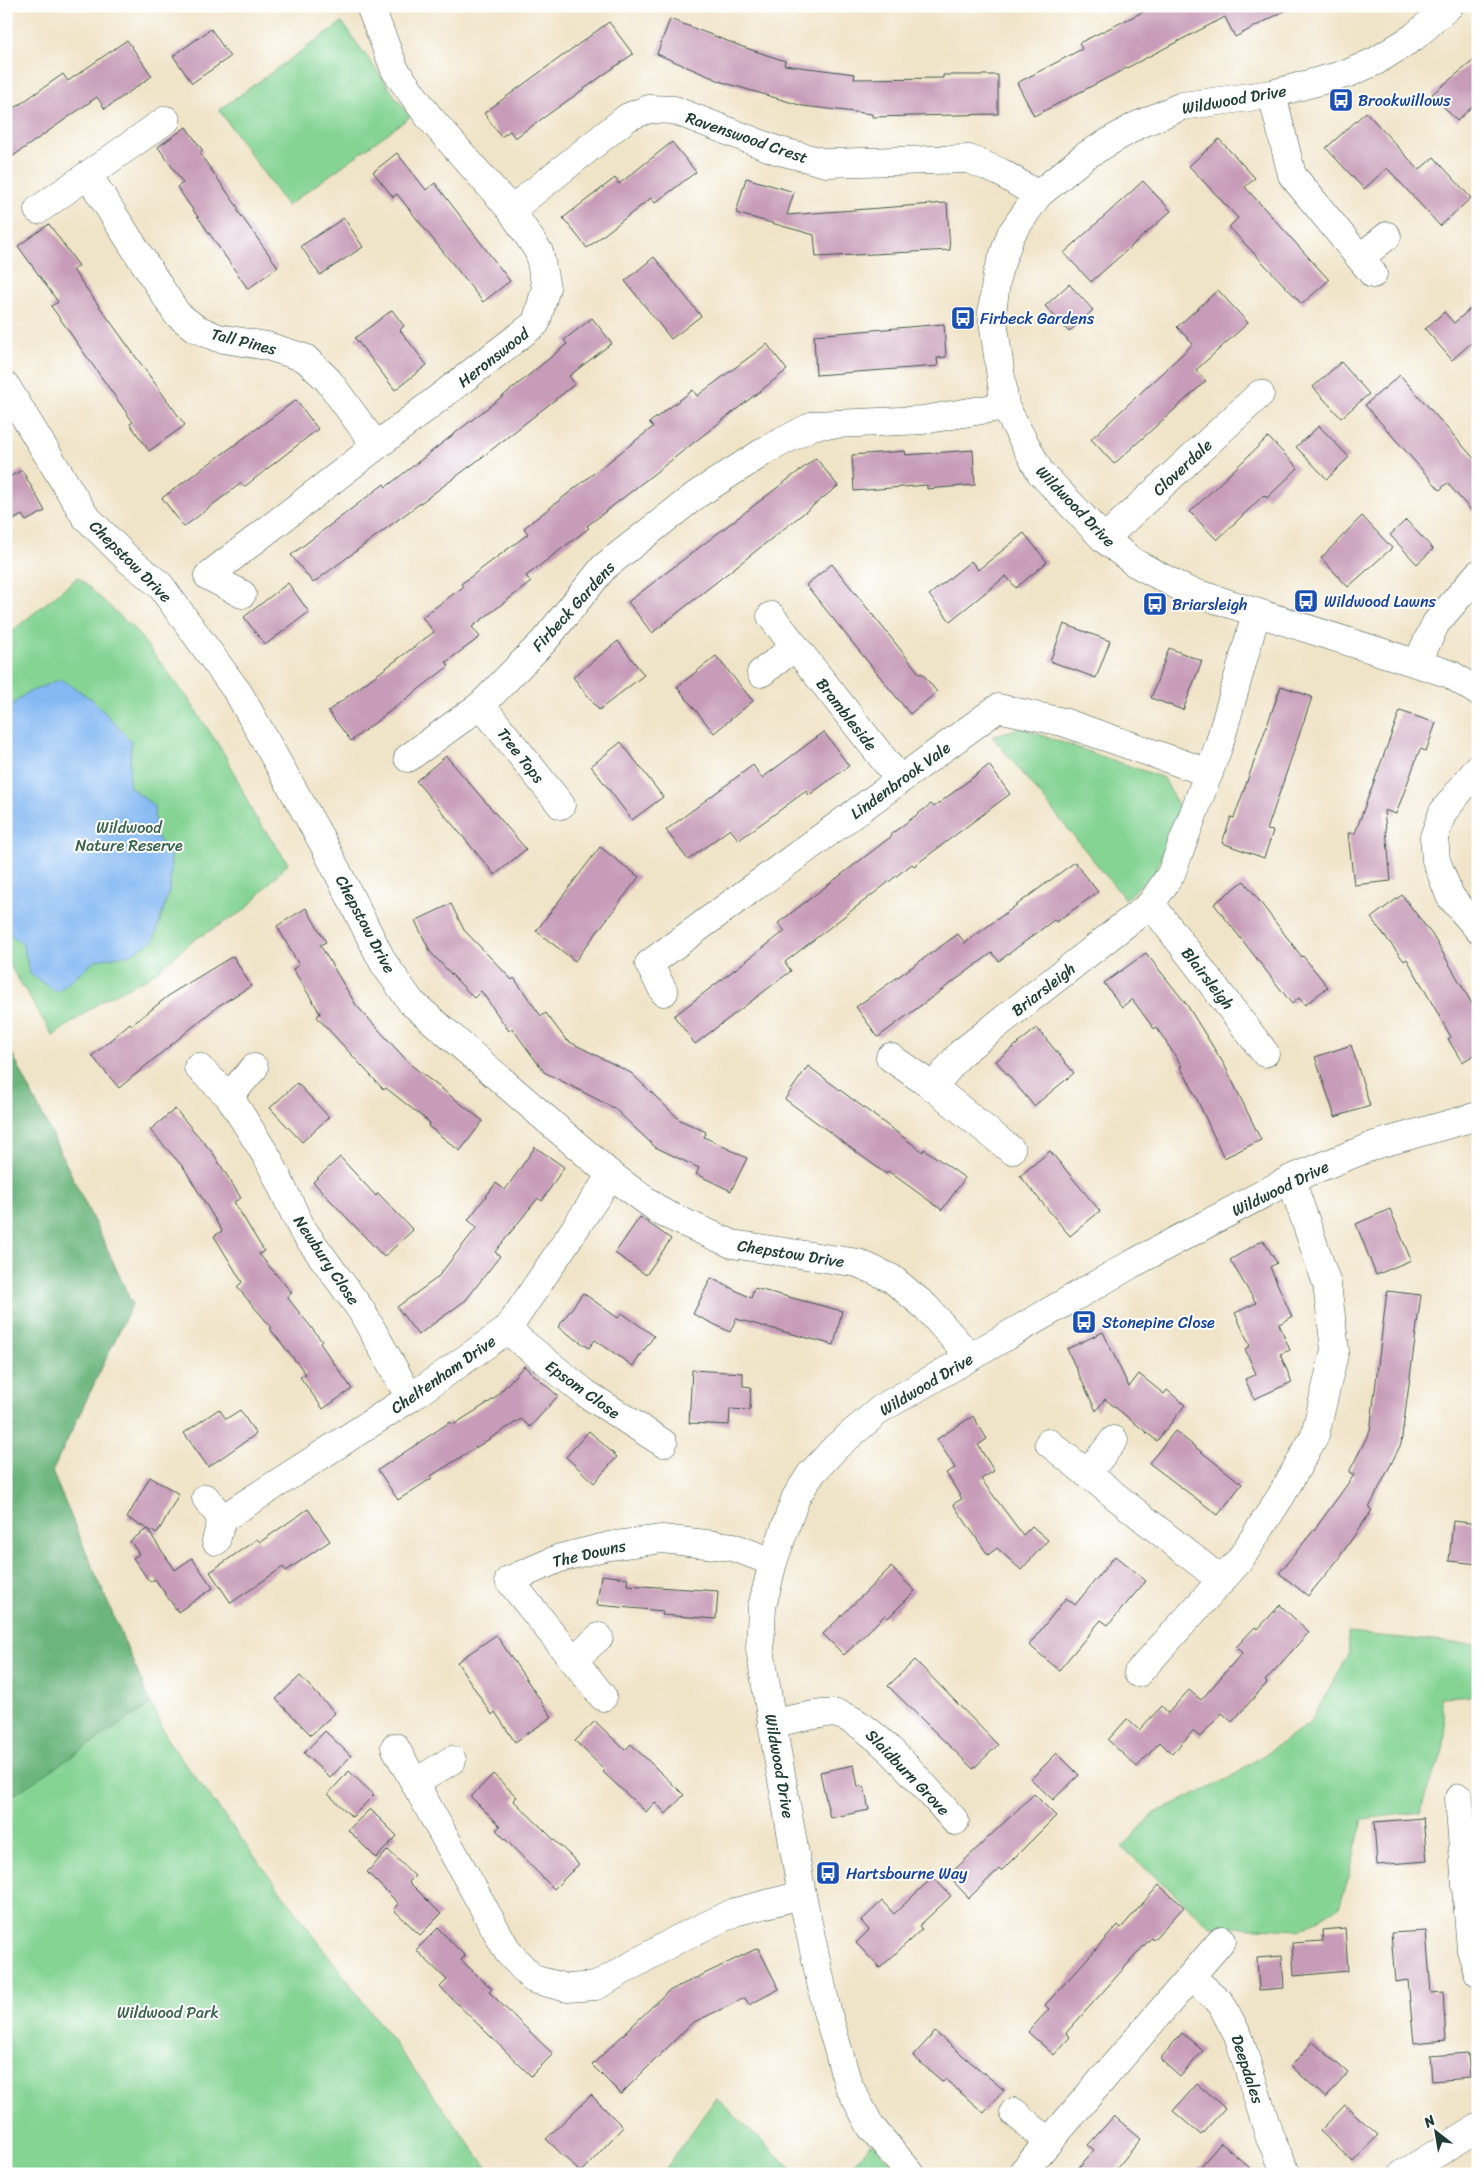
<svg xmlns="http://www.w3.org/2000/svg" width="1484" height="2180" font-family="Sriracha,sans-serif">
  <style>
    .green { fill: #85d494; stroke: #528864 }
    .forest { fill: #6cb67e; stroke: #467a59 }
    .water { fill: #85b9f3; stroke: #527b94 }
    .building { fill: #c79cb8 }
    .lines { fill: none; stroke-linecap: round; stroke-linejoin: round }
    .minor-casing { stroke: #3e564a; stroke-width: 29 }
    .tertiary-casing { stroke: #3e564a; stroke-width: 29 }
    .minor { stroke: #fff; stroke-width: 28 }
    .tertiary { stroke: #fff; stroke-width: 28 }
    .labels { text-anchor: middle; stroke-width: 4; stroke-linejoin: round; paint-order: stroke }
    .street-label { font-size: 16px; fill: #1f3d34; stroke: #fff }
    .transit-label { font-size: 16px; fill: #164399; stroke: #fff; text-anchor: start }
    .park-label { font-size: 16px; fill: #38634c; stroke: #fff }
  </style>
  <rect width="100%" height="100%" fill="#fff"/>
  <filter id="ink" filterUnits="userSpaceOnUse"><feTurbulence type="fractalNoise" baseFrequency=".02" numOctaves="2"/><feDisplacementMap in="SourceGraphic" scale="10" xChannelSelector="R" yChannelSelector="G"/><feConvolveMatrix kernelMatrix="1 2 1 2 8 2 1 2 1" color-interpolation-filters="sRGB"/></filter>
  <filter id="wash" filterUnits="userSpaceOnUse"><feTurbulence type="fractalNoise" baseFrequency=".0096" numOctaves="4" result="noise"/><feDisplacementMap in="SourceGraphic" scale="20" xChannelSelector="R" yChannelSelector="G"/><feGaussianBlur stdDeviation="1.12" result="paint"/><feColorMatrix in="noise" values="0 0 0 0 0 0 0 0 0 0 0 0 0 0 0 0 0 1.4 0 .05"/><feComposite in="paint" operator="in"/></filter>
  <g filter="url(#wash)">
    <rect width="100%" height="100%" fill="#f0e4c8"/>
    <g class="green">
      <polygon points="342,22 410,117 287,206 219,110"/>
      <polygon points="78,577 135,630 187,697 227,758 254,815 288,863 245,910 194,940 149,977 103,1000 53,1036 6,959 6,636"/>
      <polygon points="1021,728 1164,778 1179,808 1156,871 1125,899 992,736"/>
      <polygon points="6,1041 104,1242 132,1304 52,1472 151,1704 169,1742 492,2174 6,2174"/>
      <path d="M 1348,1633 L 1478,1645 L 1478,1695 L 1440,1697 C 1442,1709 1446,1724 1445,1737 C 1443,1763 1425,1786 1421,1812 L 1362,1819 L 1349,1877 L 1339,1907 L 1301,1930 L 1210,1926 L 1122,1847 L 1155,1813 L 1233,1776 L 1309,1724 L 1349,1654 Z"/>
      <polygon points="716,2098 797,2174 662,2174"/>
      <polygon points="871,2143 905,2174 846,2174"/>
    </g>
    <polygon class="forest" points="6,1041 104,1242 132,1304 52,1472 151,1704 6,1800"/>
    <polygon class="water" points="61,679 93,700 131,741 129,786 154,806 155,834 171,855 170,888 154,940 131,954 96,960 57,992 30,974 23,945 6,930 6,710 25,694"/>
    <g id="blocks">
      <g class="building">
        <polygon points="1155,6 1294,6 1235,37 1225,17 1034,116 1017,83 1082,49 1079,43"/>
        <polygon points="670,19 743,47 785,61 784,65 855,74 854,79 943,78 943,75 998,75 998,114 872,117 872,114 803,106 722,82 657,54"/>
        <polygon points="609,22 633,54 515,138 510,131 501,137 484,113"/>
        <polygon points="211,29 230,57 192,83 173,56"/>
        <polygon points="127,40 152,76 105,109 97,97 6,161 6,114 63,74 68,81"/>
        <polygon points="1478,57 1478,101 1457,121 1432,94"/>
        <polygon points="1366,112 1419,170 1434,157 1471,198 1440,226 1387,168 1364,189 1326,148"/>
        <polygon points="186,127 203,151 200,154 239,209 237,210 278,267 248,289 177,187 183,183 158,147"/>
        <polygon points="1219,139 1255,178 1245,187 1329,280 1302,304 1229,227 1238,218 1189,166"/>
        <polygon points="672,142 696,172 655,203 651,198 587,248 563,218 615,178 619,184"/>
        <polygon points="397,153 426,190 435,183 510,281 483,302 397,194 393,197 373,172"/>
        <polygon points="746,178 794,192 787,215 947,203 950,250 816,257 814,235 736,213"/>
        <polygon points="1143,181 1171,211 1091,282 1064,253"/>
        <polygon points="344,218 363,247 320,275 301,246"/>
        <polygon points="49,224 79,266 73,270 185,425 149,451 130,424 133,422 51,306 58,302 18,246"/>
        <polygon points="654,257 701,316 671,339 625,281"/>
        <polygon points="1069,284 1093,310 1069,332 1045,306"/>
        <polygon points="1218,290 1248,323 1196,370 1206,381 1114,464 1091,439 1193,344 1177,327"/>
        <polygon points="1478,302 1478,337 1452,360 1425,329 1444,312 1454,323"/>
        <polygon points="392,310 404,326 400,330 427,365 395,390 355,338"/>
        <polygon points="592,318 612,343 569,376 575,384 481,458 313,583 291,555 384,484 386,487 513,388 567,344 564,340"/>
        <polygon points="944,324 946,357 937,358 938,366 816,375 814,335"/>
        <polygon points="767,344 787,370 587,526 589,528 526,576 531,582 472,627 480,637 446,662 449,666 351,741 328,711 434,632 422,617 463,587 461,584 528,534 524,528 653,427 649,423 693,390 697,396"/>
        <polygon points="1341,362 1369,394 1341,418 1313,387"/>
        <polygon points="1400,375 1478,463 1478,518 1447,483 1440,490 1365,405"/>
        <polygon points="296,400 318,429 244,487 241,483 184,527 162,498"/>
        <polygon points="1319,426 1349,457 1327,479 1296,447"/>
        <polygon points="1268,437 1298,468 1267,498 1264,495 1217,540 1190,512"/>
        <polygon points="973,450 975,485 927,489 927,485 854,491 852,455 905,451 906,455"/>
        <polygon points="816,458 838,486 652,633 628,602"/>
        <polygon points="22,470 45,511 26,521 22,515 6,524 6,479"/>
        <polygon points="1362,516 1392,548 1348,587 1321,558"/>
        <polygon points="1406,520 1433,549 1417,564 1390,535"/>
        <polygon points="1024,533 1047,562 1016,588 1006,576 950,621 929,595 971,561 978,570"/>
        <polygon points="832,564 920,674 922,673 937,692 910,714 806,585"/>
        <polygon points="288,583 309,612 265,645 244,617"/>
        <polygon points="1064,624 1110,641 1096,678 1050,661"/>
        <polygon points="618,641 644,675 599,710 573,677"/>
        <polygon points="1169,648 1202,661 1183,710 1151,698"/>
        <polygon points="716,656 753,701 714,733 677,687"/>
        <polygon points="1281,686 1312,697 1267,830 1273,831 1264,858 1222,843 1231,817 1234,818"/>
        <polygon points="1400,711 1436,723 1426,751 1420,749 1396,814 1384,810 1391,881 1354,885 1348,833 1355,833"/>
        <polygon points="824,732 849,766 809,795 806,791 739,840 730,829 688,860 666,830 753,765 762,778"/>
        <polygon points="621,742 663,797 632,820 591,766"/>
        <polygon points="446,756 526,849 495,875 416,781"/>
        <polygon points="989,765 1010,794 914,866 912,864 785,962 791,971 695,1044 674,1016 785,931 778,923 892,836 890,835 931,804 934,807"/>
        <polygon points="600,847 639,877 575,961 536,931"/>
        <polygon points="1075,862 1098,892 1056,922 1054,920 999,961 992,953 878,1037 856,1007 958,934 965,943"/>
        <polygon points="1244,881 1302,957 1303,956 1328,987 1305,1005 1299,998 1292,1004 1214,904"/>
        <polygon points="1402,895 1433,936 1478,1014 1478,1053 1462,1062 1448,1039 1451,1037 1407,959 1404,961 1371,918"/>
        <polygon points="451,904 464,930 512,980 514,978 541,1016 546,1013 566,1040 631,1073 680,1120 706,1132 704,1137 747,1158 731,1191 696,1174 699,1168 655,1147 614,1108 544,1072 512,1028 509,1031 481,991 474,998 431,953 415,921"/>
        <polygon points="306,908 326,942 320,945 356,1005 411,1065 483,1121 460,1151 428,1126 430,1123 386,1088 384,1090 317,1017 320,1013 293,969 299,965 277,926"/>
        <polygon points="1146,953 1187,1005 1225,1066 1261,1140 1224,1158 1189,1082 1180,1067 1182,1066 1156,1027 1154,1029 1132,999 1122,1007 1104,983"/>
        <polygon points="233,956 251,986 218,1006 119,1088 92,1056 130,1023 132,1025 172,993"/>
        <polygon points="1037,1028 1074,1073 1034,1106 996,1061"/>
        <polygon points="1351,1045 1370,1106 1335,1117 1315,1057"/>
        <polygon points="808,1066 923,1152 924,1149 965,1178 942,1210 888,1171 886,1174 785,1099"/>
        <polygon points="297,1083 329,1117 302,1142 270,1108"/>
        <polygon points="175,1109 213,1153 241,1198 234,1202 264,1251 259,1254 292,1293 287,1297 322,1341 320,1343 352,1389 323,1409 300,1377 306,1374 270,1329 272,1328 237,1287 242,1282 214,1236 222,1231 184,1168 150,1130"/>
        <polygon points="535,1147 564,1167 542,1201 538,1198 495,1252 500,1256 466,1300 418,1335 397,1307 437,1278 477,1227 468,1220 496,1183 505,1190"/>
        <polygon points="1050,1151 1100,1211 1070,1236 1020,1176"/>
        <polygon points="340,1157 376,1196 378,1193 413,1230 384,1257 313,1182"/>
        <polygon points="1390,1209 1411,1260 1376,1275 1356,1224"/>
        <polygon points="640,1217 671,1239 646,1275 615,1253"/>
        <polygon points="1263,1240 1277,1263 1270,1267 1292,1317 1279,1324 1290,1350 1280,1354 1292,1382 1254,1399 1245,1379 1256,1374 1245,1349 1250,1346 1235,1313 1256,1303 1230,1260"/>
        <polygon points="711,1278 751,1298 754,1288 842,1311 834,1345 736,1319 730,1332 693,1314"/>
        <polygon points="1387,1291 1421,1295 1401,1444 1369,1508 1372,1510 1336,1562 1308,1596 1279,1573 1318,1525 1354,1475 1349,1472 1370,1431"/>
        <polygon points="583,1293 618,1318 622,1313 654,1336 633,1366 595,1340 589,1348 558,1327"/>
        <polygon points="1103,1332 1129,1387 1139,1374 1164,1394 1167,1390 1185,1405 1157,1441 1105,1399 1096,1411 1067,1349"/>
        <polygon points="524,1366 558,1396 530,1427 521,1419 431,1476 432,1478 398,1500 378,1470 450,1422 453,1425 494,1399"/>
        <polygon points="692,1370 743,1373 743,1386 751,1387 750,1410 730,1409 729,1425 689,1423"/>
        <polygon points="219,1409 226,1419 240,1410 256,1434 208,1467 184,1433"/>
        <polygon points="973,1416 987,1439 978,1445 994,1471 981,1479 1023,1535 1032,1526 1048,1540 1021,1570 997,1548 988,1555 953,1504 962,1499 946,1473 955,1468 937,1439"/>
        <polygon points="589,1431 617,1457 594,1483 566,1457"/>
        <polygon points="1175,1431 1242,1484 1218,1515 1149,1463"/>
        <polygon points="150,1477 179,1494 157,1534 127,1518"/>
        <polygon points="308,1509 330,1541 286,1571 283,1567 231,1603 210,1572 257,1539 260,1542"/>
        <polygon points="1453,1521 1478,1524 1478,1564 1449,1561"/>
        <polygon points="147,1529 175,1570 192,1558 213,1588 178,1612 155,1579 150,1582 133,1558 139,1554 130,1541"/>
        <polygon points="1115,1556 1146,1581 1108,1625 1101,1620 1059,1670 1029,1645 1066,1598 1075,1605"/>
        <polygon points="891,1567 915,1591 888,1618 885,1615 844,1655 823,1634"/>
        <polygon points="601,1575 628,1578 627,1585 718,1591 716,1619 662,1615 663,1611 597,1605"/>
        <polygon points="1280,1605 1309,1632 1265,1681 1267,1683 1232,1722 1222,1713 1200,1737 1193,1731 1172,1754 1160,1742 1137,1767 1108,1740 1127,1719 1139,1730 1162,1706 1168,1713 1189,1690 1201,1700 1242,1653 1236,1647 1255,1627 1258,1629"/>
        <polygon points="496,1635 552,1717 515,1742 495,1712 492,1715 457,1662"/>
        <polygon points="915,1660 998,1745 973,1769 888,1686"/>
        <polygon points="300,1676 335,1713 311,1735 276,1699"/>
        <polygon points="595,1721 625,1750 631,1744 684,1795 666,1814 655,1802 646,1812 603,1772 605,1770 575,1741"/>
        <polygon points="325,1731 351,1756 330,1778 304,1753"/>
        <polygon points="1057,1753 1079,1775 1053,1800 1031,1779"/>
        <polygon points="854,1765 858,1787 864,1786 869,1810 830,1818 820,1772"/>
        <polygon points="349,1771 374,1795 352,1817 328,1794"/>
        <polygon points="493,1774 517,1797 513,1800 579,1864 554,1889 496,1830 500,1826 471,1797"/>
        <polygon points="1034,1794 1056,1816 1001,1871 999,1869 969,1898 948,1876"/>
        <polygon points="370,1809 397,1836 376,1858 348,1830"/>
        <polygon points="1423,1818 1427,1861 1377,1865 1374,1822"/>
        <polygon points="388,1850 415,1876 409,1882 441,1914 420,1935 394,1910 399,1904 367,1872"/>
        <polygon points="933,1877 951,1896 919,1926 922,1929 880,1968 856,1943 869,1930 861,1921 882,1901 894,1914"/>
        <polygon points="1159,1885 1184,1907 1153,1940 1151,1938 1066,2033 1070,2037 1054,2055 1028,2032 1049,2009 1045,2005 1118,1925 1121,1928"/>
        <polygon points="438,1928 465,1956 461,1960 492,1989 489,1992 553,2054 531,2076 440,1987 447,1980 416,1950"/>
        <polygon points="1345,1928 1348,1971 1294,1976 1292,1943 1323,1941 1322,1930"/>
        <polygon points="1426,1931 1431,1993 1443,1992 1446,2040 1414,2043 1408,1980 1395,1982 1391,1933"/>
        <polygon points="758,1948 779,1989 749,2005 745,1998 692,2023 621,2094 592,2065 667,1992"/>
        <polygon points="1282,1956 1284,1988 1259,1990 1257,1958"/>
        <polygon points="935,2032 1004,2090 984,2113 945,2079 943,2082 913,2056"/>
        <polygon points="1182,2033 1203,2051 1180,2077 1160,2059"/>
        <polygon points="1313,2042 1348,2073 1326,2098 1291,2066"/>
        <polygon points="1468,2053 1470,2078 1432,2081 1430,2056"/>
        <polygon points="1197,2084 1225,2108 1201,2135 1173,2111"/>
        <polygon points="591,2095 623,2127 581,2173 546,2139"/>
        <polygon points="1345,2105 1378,2135 1353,2162 1320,2131"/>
        <polygon points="1114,2116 1141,2139 1112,2174 1073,2174 1094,2150 1088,2145"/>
        <polygon points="1221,2143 1257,2174 1194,2174"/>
      </g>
    </g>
  </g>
  <g filter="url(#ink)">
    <use href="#blocks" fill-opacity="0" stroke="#3e564a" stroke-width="1"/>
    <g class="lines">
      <defs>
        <g id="minor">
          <polyline points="1449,6 1414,37 1376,61 1349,73 1272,94 1182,106 1136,126 1085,156 1038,195 1011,234 997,274 992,313 1005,406 1040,472 1104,539 1135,563 1186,590 1450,674 1478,692"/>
          <polyline points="1272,94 1292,175 1373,274"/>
          <polyline points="88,175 177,314 195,328 218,338 267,346 305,358 328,380 376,446"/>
          <polyline points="38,210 166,120"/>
          <polyline points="511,210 628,117 649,109 674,110 776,150 826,163 969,159 1000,172 1038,195"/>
          <polyline points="1360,258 1387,236"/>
          <polyline points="6,386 85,516 129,560 160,585 239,694 322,841 383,962 411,1002 611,1175 663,1213 732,1244 858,1263 891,1278 926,1307 970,1357"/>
          <polyline points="1104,539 1260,394"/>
          <polyline points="242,594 208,576 536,323 546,288 539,252 511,210 429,117 395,70 370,6"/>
          <polyline points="771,616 900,780"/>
          <polyline points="1417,663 1436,623 1478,574"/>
          <polyline points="761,673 795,647"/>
          <polyline points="481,705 561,805"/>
          <polyline points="408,758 481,705 544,641 604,567 696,495 768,449 814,425 923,420 1005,406"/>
          <polyline points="1478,768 1443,812 1434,837 1436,860 1450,896 1478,929"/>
          <polyline points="1151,904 1265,1053"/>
          <polyline points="664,992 649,964 998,708 1063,722 1209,773"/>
          <polyline points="890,1057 933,1087 1011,1150"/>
          <polyline points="198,1067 229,1096 269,1160 302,1229 361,1310 410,1398"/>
          <polyline points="933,1087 961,1053 1151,904 1171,874 1219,745 1256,614"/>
          <polyline points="229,1096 254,1068"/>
          <polyline points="507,1330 585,1393 663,1443"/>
          <polyline points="1049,1443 1222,1581"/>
          <polyline points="1087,1474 1114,1440"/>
          <polyline points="206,1498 222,1519"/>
          <polyline points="216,1541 222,1519 410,1398 507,1330 611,1175"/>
          <polyline points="573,1660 599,1637"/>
          <polyline points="1138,1673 1239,1561 1281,1496 1315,1435 1335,1350 1327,1284 1291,1179"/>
          <polyline points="603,1697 509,1580 560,1558 609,1546 662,1539 733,1547 773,1562"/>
          <path d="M 772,1723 C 787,1721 825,1711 837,1714 C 873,1722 929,1792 955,1821"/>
          <polyline points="395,1747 508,1952 533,1979 567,1988 596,1986 678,1939 735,1912 802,1895"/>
          <polyline points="415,1783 452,1760"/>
          <polyline points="1459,1798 1471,1950 1478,1972"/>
          <polyline points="1191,1977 1221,2003 1239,2038 1270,2138 1287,2174"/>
          <polyline points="1014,2112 1048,2142"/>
          <polyline points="1021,2174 1222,1940"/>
          <polyline points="1403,2174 1478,2128"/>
        </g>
        <polyline id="tertiary" points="911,2174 871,2127 848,2084 827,2011 802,1895 772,1723 760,1649 762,1607 773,1562 796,1497 810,1475 836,1447 882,1408 1130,1265 1291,1179 1375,1145 1478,1116"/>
      </defs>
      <use href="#minor" class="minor-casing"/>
      <use href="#tertiary" class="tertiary-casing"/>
      <use href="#minor" class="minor"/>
      <use href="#tertiary" class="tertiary"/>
    </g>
  </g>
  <defs>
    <symbol id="bus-square" viewBox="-11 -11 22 22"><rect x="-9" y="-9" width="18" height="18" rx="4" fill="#1a4fb4" stroke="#fff"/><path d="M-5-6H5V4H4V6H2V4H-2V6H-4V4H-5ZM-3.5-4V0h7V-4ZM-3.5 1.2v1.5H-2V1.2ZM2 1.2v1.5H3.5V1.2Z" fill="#fff"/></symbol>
  </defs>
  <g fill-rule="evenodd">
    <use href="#bus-square" x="1327" y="86" width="28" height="28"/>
    <use href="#bus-square" x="949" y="304" width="28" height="28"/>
    <use href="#bus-square" x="1292" y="587" width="28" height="28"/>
    <use href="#bus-square" x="1141" y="590" width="28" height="28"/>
    <use href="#bus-square" x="1070" y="1308" width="28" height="28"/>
    <use href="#bus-square" x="814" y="1859" width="28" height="28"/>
  </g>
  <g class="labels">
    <g class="street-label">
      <text transform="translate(1234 99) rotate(-10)" y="6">Wildwood Drive</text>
      <text transform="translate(747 137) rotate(19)" y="6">Ravenswood Crest</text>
      <text transform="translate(244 341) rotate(14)" y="6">Tall Pines</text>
      <text transform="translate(493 357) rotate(-38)" y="6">Heronswood</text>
      <text transform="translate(1182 467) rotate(-43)" y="6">Cloverdale</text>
      <text transform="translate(1076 506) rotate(46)" y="6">Wildwood Drive</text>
      <text transform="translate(131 561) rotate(45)" y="6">Chepstow Drive</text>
      <text transform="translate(573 606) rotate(-48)" y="6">Firbeck Gardens</text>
      <text transform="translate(847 714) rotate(52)" y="6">Brambleside</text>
      <text transform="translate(521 755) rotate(52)" y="6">Tree Tops</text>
      <text transform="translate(900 780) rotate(-36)" y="6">Lindenbrook Vale</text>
      <text transform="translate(366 924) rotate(62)" y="6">Chepstow Drive</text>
      <text transform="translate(1208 978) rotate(52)" y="6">Blairsleigh</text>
      <text transform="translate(1043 989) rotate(-38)" y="6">Briarsleigh</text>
      <text transform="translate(1280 1188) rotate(-26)" y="6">Wildwood Drive</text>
      <text transform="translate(791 1253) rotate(9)" y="6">Chepstow Drive</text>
      <text transform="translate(327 1260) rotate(56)" y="6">Newbury Close</text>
      <text transform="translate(443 1374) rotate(-35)" y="6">Cheltenham Drive</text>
      <text transform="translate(926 1384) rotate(-31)" y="6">Wildwood Drive</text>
      <text transform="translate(583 1389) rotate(36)" y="6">Epsom Close</text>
      <text transform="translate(589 1553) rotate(-13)" y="6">The Downs</text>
      <text transform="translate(780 1766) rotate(80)" y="6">Wildwood Drive</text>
      <text transform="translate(908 1772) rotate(46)" y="6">Slaidburn Grove</text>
      <text transform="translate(1248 2069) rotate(72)" y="6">Deepdales</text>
    </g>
    <g class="transit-label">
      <text x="1358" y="106">Brookwillows</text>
      <text x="980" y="324">Firbeck Gardens</text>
      <text x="1324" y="607">Wildwood Lawns</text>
      <text x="1172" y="610">Briarsleigh</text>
      <text x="1102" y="1328">Stonepine Close</text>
      <text x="846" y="1879">Hartsbourne Way</text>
    </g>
    <g class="park-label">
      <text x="129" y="833">Wildwood<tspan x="129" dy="18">Nature Reserve</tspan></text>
      <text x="168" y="2018">Wildwood Park</text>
    </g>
  </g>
  <rect width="1484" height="2180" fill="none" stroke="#fff" stroke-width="25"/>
  <g transform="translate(1436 2132) rotate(329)" stroke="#ffffff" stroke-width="4" paint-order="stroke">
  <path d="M0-4L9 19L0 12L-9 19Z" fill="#1f3d34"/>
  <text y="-8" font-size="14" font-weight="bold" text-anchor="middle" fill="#1f3d34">N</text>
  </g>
</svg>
